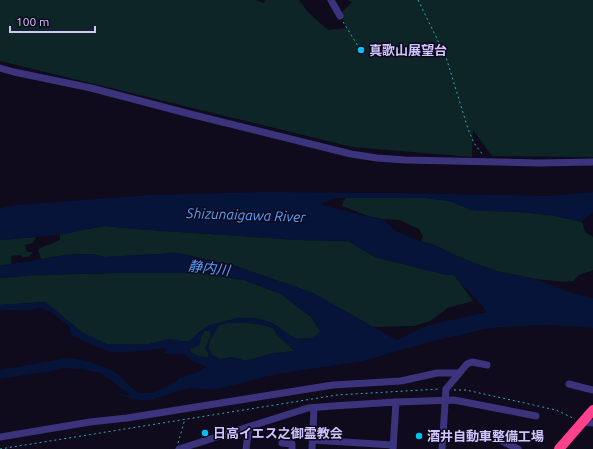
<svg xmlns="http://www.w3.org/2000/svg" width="593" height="449" font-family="Ubuntu,'Noto Sans JP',sans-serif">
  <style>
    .green { fill: #0d2526 }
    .water { fill: #061439; fill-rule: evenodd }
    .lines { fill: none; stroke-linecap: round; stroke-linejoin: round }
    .path { stroke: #27adb1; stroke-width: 1; stroke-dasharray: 2 3; stroke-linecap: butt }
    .minor { stroke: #3c337d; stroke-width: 7 }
    .highway { stroke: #ff408a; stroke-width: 10 }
    .poi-dot { fill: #00c2f0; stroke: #0f0a1c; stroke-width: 1.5 }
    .labels { text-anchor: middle; stroke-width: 3; stroke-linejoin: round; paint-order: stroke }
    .poi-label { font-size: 13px; font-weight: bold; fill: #d1c5ff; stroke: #0f0a1c; text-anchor: start }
    .water-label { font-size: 14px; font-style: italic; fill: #53a0ff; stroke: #0f0a1c }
  </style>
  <rect width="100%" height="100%" fill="#0f0a1c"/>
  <g class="green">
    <polygon points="0,0 256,0 264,3 265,0 299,0 308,12 328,30 347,28 340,14 352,2 347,0 593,0 593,157 585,157 492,156 473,130 472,157 352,147 0,61"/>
    <polygon points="346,198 425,198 450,201 471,210 518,212 551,215 582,222 585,232 593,237 593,270 579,275 573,281 565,282 536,279 496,271 459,257 432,244 421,242 423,236 419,229 399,220 383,219 371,217 342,206 343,201"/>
    <polygon points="105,226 135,229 299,240 348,241 375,257 446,275 453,275 458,280 473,301 448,308 430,321 414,326 373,327 313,293 236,266 178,253 105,257 93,254 66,255 41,259 38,249 60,240 60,234"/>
    <polygon points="36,237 33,243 25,245 26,249 28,252 32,252 32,254 28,257 23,257 20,255 11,256 11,264 0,266 0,240"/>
    <polygon points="115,273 199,273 244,280 281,294 311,317 321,332 312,338 296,339 272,323 256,318 238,318 207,326 188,342 169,339 149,344 106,344 83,333 45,302 0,305 0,278 32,275"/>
    <path d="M 227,322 C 245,322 257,323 273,328 L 279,337 L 295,351 L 270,354 L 246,361 L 232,357 L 220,359 L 212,355 L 208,347 L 210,340 L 218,326 Z"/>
    <path d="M 204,331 L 210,331 L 211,335 L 205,349 L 209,353 L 208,357 C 201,358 195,355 189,351 L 191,348 L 199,345 L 201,337 Z"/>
  </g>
  <path class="water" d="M 264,192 L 395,193 L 550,196 L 593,192 L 593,212 L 582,222 L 551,215 L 518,212 L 471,210 L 450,201 L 425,198 L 337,198 L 331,199 L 323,203 L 322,205 L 361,215 L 383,219 L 394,230 L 421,242 L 432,244 L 459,257 L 496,271 L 536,279 L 571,293 L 593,298 L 593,328 L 549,325 L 519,326 L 490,328 L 425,343 L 363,361 L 277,374 L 214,390 L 191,388 L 181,390 L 152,400 L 139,400 L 121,396 L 116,393 L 130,396 L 129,394 L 101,373 L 80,369 L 63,368 L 57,370 L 0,379 L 0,370 L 67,358 L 89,361 L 115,372 L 138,393 L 153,393 L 177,381 L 181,377 L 200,372 L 201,369 L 207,367 L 193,361 L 184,354 L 177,355 L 164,353 L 166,348 L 130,352 L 111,352 L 90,344 L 71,335 L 69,326 L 50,312 L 39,308 L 31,310 L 0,310 L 0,305 L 45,302 L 83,333 L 106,344 L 149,344 L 169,339 L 188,342 L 207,326 L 238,318 L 256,318 L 272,323 L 297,339 L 312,338 L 321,332 L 311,317 L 281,294 L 244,280 L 199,273 L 115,273 L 32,275 L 0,278 L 0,266 L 29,261 L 66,255 L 93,254 L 105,257 L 178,253 L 236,266 L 313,293 L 397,340 L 429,325 L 487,312 L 476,299 L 453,275 L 446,275 L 375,257 L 348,241 L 299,240 L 135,229 L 105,226 L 92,228 L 66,234 L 0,240 L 0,208 L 17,205 L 151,195 ZM 227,323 C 244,322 257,323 273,328 L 279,337 L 295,351 L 270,354 L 246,361 L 232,357 L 220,359 L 212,355 L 208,347 L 210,340 L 218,326 ZM 204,331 L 210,331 L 211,335 L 205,349 L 209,353 L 208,357 C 202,358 194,355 189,351 L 191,348 L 199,345 L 201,337 Z"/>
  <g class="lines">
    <g class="path">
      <polyline points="418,0 446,57 468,129 474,143 483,155"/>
      <polyline points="343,22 358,46"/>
      <polyline points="454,390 466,390 556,410 575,419"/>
      <polyline points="178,443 185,419"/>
      <polyline points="0,449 337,395 439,389"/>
    </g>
    <g class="minor">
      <polyline points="331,0 340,16"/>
      <polyline points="0,68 14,72 91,88 190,114 351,154 377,158 405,160 539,163 593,162"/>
      <polyline points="569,384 593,390"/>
      <polyline points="396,402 454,400 536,416"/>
      <polyline points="582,422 593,423"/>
      <polyline points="0,437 90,422 127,418 333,385 401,381 437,373 459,373"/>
      <polyline points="498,439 518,449"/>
      <polyline points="312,440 393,445"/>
      <polyline points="282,443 292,444 292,449"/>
      <polyline points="179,449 308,408 333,406 396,402 393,449"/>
      <polyline points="246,449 249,427"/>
      <polyline points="312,449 314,408"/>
      <polyline points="442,449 446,389 467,364 472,362 487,365"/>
    </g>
    <polyline class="highway" points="559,449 593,410"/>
  </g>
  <g class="poi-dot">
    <circle cx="361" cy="50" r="4"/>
    <circle cx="205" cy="433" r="4"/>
    <circle cx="419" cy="436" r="4"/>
  </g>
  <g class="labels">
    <g class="poi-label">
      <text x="369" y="55">真歌山展望台</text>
      <text x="213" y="438">日高イエス之御霊教会</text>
      <text x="427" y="441">酒井自動車整備工場</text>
    </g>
    <g class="water-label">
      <text transform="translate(246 215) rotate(2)" y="5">Shizunaigawa River</text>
      <text transform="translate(209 268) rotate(7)" y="5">静内川</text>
    </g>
  </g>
  <path d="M10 26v6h85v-6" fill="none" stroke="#d1c5ff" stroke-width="2"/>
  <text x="16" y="26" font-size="12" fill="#d1c5ff" stroke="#0f0a1c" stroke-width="3" paint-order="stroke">100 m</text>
</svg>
